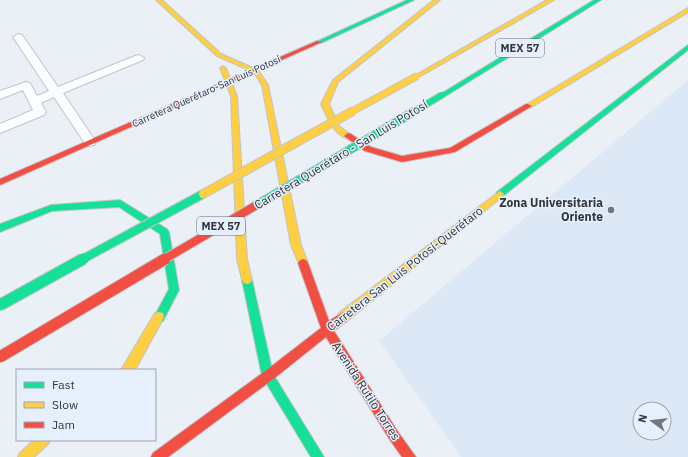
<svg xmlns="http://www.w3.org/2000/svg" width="688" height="457" font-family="'IBM Plex Sans',sans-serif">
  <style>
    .built { fill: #dde8f7; fill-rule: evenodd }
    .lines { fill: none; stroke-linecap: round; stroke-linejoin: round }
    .lane-casing { stroke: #c0c4ca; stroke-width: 2 }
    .fast-casing { stroke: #c0c4ca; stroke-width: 2 }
    .slow-casing { stroke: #c0c4ca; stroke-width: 2 }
    .jam-casing { stroke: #c0c4ca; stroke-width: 2 }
    .lane { fill: #fcfdfe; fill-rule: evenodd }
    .fast { fill: #16e098; fill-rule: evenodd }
    .slow { fill: #ffcf43; fill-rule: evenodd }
    .jam { fill: #f24e42; fill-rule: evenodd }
    .fast-bridge-far2-casing { stroke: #c0c4ca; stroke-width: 8; stroke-linecap: butt }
    .fast-bridge-far1-casing { stroke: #c0c4ca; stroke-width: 10; stroke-linecap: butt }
    .fast-bridge-casing { stroke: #c0c4ca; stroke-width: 13; stroke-linecap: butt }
    .slow-bridge-far1-casing { stroke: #c0c4ca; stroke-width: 8; stroke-linecap: butt }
    .slow-bridge-casing { stroke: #c0c4ca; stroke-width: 10; stroke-linecap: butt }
    .jam-bridge-far1-casing { stroke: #c0c4ca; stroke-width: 10; stroke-linecap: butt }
    .jam-bridge-casing { stroke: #c0c4ca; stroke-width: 13; stroke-linecap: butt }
    .fast-bridge-far2 { stroke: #16e098; stroke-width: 6 }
    .fast-bridge-far1 { stroke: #16e098; stroke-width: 8 }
    .fast-bridge { stroke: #16e098; stroke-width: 11 }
    .slow-bridge-far1 { stroke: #ffcf43; stroke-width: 6 }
    .slow-bridge { stroke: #ffcf43; stroke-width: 8 }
    .jam-bridge-far1 { stroke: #f24e42; stroke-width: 8 }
    .jam-bridge { stroke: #f24e42; stroke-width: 11 }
    .poi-dot { fill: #73777d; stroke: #e6effc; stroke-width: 1.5 }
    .labels { text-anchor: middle; stroke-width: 3; stroke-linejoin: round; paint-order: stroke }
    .far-street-label { font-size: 10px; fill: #32363c; stroke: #e6effc }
    .shield { fill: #e6effc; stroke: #686e76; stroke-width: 1 }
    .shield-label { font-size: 11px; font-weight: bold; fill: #32363c }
    .street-label { font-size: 12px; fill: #32363c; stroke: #e6effc }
    .poi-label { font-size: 12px; font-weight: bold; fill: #32363c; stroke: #e6effc; text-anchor: end }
  </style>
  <rect width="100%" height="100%" fill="#ebf0f7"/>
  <path class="built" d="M 688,80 L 688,457 L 461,457 L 379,341 ZM 640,409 L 664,409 L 664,433 L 640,433 Z"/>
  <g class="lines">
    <defs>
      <polygon id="lane" points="18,34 22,35 58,87 135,56 139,55 144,58 143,60 63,93 94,139 96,142 94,145 90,146 86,145 54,97 41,103 46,112 44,115 0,133 0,124 33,110 23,90 0,99 0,91 26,82 30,83 37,96 49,91 13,37"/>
      <g id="fast">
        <polygon points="407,0 414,0 321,43 316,42"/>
        <polygon points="594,0 601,0 444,97 442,97 439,95"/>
        <polygon points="688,45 688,50 503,196 497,196 496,194 497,192"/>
        <polygon points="120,200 167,229 169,232 179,290 163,321 159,322 155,321 154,317 169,289 160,234 119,207 52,211 0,232 0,224 51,205"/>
        <polygon points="247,276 250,277 252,280 273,374 324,457 311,457 262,376 242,280 244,277"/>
      </g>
      <g id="slow">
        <polygon points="156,0 162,0 221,54 258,70 268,85 301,245 308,263 306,266 303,267 300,266 291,245 262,85 254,72 217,56"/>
        <path d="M 434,0 L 440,0 L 338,82 L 329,104 L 339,126 L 352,136 L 348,139 C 332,133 328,118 321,104 L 333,80 Z"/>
        <polygon points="547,0 554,0 419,77 415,77 414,76"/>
        <polygon points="688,8 688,12 530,108 528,108 524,106"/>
        <polygon points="223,66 226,68 237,96 247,259 252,280 250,283 247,284 244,283 242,280 237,259 231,96 220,68"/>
        <polygon points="500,191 504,194 503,196 347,321 343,322 339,321 338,317 339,313"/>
        <polygon points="159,312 163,313 164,317 135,370 121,370 155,313"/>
        <polygon points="34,440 50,440 48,444 34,457 18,457 20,453"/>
      </g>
      <g id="jam">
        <polygon points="317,41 322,42 0,185 0,179"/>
        <polygon points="526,104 528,104 532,106 455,152 402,162 365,151 344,136 348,133 351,134 371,147 402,156 450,148"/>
        <polygon points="303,259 306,260 308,263 329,321 343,312 347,313 348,317 347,321 334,331 398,432 416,457 402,457 390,440 326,337 272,380 168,457 151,457 153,453 264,372 321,328 298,263 300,260"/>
      </g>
    </defs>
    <use href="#lane" class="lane-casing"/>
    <use href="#fast" class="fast-casing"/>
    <use href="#slow" class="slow-casing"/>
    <use href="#jam" class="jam-casing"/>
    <use href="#lane" class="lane"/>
    <use href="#fast" class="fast"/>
    <use href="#slow" class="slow"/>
    <use href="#jam" class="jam"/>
    <defs>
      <polyline id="fast-bridge-far2" points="413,112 442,95"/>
      <g id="fast-bridge-far1">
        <polyline points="255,206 415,111"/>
        <polyline points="81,260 203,194"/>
      </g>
      <polyline id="fast-bridge" points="0,305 83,259"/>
      <polyline id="slow-bridge-far1" points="351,112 417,76"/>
      <polyline id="slow-bridge" points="203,194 353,111"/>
      <polyline id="jam-bridge-far1" points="163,260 255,206"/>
      <polyline id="jam-bridge" points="0,357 165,259"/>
    </defs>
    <use href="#fast-bridge-far2" class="fast-bridge-far2-casing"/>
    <use href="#fast-bridge-far1" class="fast-bridge-far1-casing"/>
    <use href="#fast-bridge" class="fast-bridge-casing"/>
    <use href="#slow-bridge-far1" class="slow-bridge-far1-casing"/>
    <use href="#slow-bridge" class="slow-bridge-casing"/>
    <use href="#jam-bridge-far1" class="jam-bridge-far1-casing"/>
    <use href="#jam-bridge" class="jam-bridge-casing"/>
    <use href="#fast-bridge-far2" class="fast-bridge-far2"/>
    <use href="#fast-bridge-far1" class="fast-bridge-far1"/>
    <use href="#fast-bridge" class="fast-bridge"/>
    <use href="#slow-bridge-far1" class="slow-bridge-far1"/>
    <use href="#slow-bridge" class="slow-bridge"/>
    <use href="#jam-bridge-far1" class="jam-bridge-far1"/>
    <use href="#jam-bridge" class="jam-bridge"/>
  </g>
  <circle class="poi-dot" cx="611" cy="210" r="4"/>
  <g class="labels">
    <g class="far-street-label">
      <text transform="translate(206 91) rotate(-24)" y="4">Carretera Querétaro-San Luis Potosí</text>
    </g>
    <g class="shield">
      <rect x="496" y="39" width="48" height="18" rx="3"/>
      <rect x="197" y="217" width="48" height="18" rx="3"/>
    </g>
    <g class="shield-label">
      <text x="520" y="52">MEX 57</text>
      <text x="221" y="230">MEX 57</text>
    </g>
    <g class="street-label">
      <text transform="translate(341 155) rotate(-31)" y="4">Carretera Querétaro - San Luis Potosí</text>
      <text transform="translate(405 269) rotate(-38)" y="4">Carretera San Luis Potosí-Querétaro</text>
      <text transform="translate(366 391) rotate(57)" y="4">Avenida Rutilo Torres</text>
    </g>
    <g class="poi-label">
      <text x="603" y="207">Zona Universitaria<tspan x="603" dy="14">Oriente</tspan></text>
    </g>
  </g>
  <rect x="16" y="369" width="140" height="72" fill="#e6effc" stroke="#9ea5af"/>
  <rect x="24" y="382" width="20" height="6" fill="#16e098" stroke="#9ea5af"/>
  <text x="52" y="389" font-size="12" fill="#32363c">Fast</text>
  <rect x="24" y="402" width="20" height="6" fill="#ffcf43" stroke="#9ea5af"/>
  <text x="52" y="409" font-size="12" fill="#32363c">Slow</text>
  <rect x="24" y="422" width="20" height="6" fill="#f24e42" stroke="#9ea5af"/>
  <text x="52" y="429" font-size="12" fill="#32363c">Jam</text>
  <g transform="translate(652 421) rotate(285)"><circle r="19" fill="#e6effc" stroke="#9ea5af"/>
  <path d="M0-3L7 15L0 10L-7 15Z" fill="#73777d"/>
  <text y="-6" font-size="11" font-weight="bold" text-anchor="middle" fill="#32363c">N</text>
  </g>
</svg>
